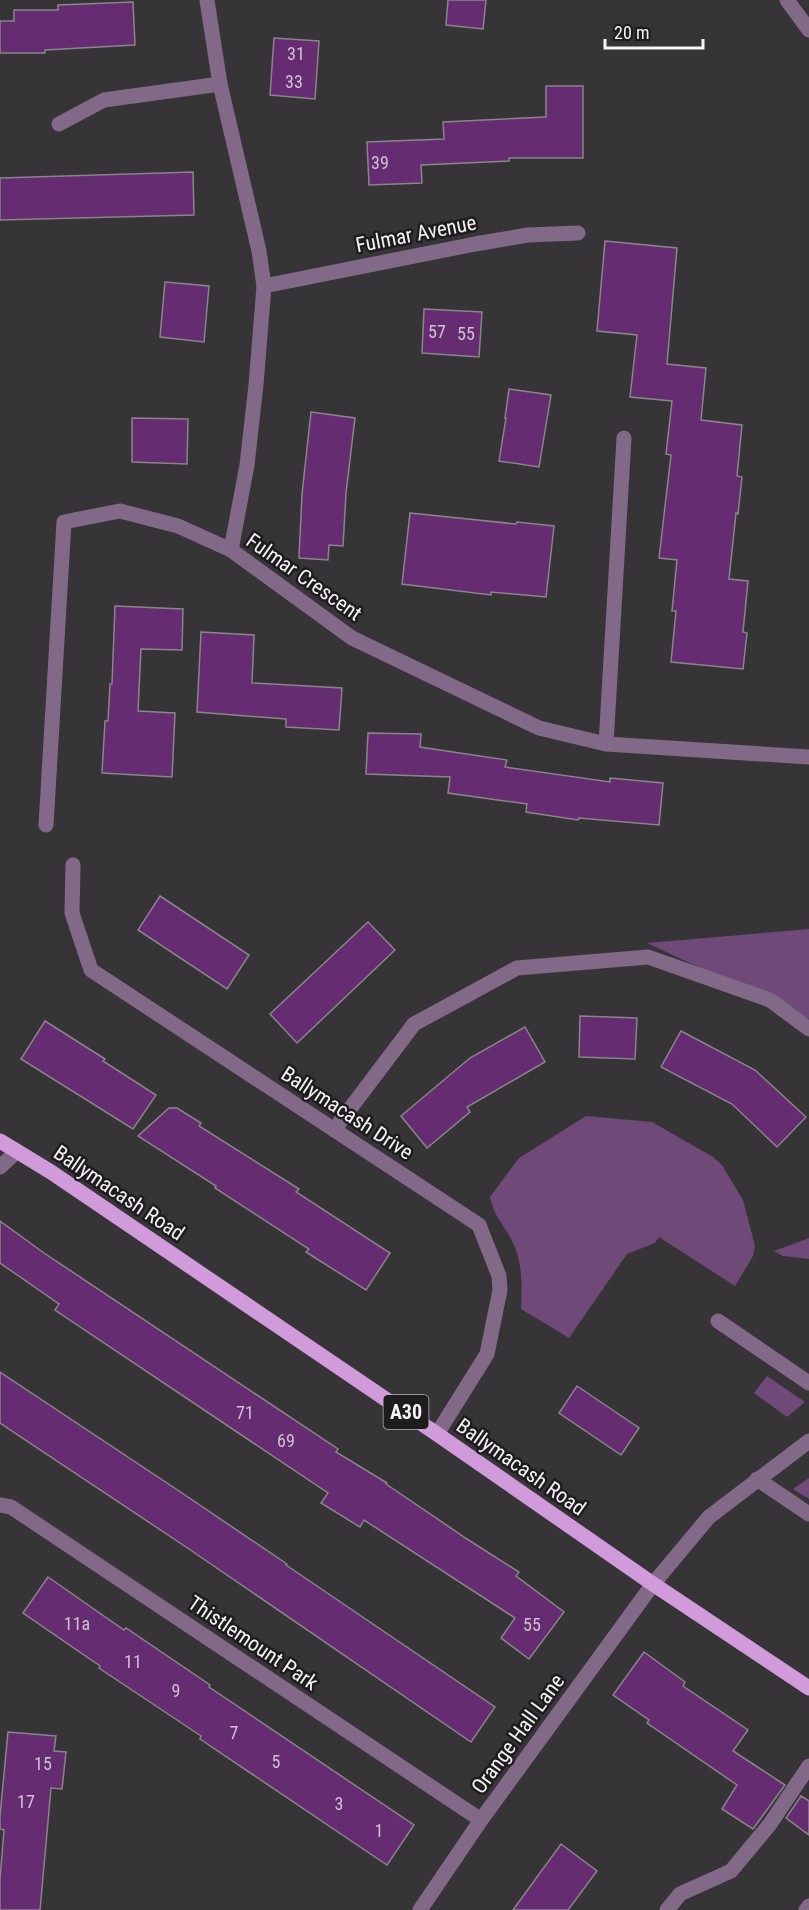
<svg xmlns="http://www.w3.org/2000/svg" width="809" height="1910" font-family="'Roboto Condensed',sans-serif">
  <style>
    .green { fill: #6f4977 }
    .building { fill: #652c71; stroke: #898589; stroke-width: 1.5 }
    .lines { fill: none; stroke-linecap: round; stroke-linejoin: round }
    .lane { stroke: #836988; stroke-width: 15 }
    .street { stroke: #836988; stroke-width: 15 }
    .primary { stroke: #d09adb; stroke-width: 15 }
    .labels { text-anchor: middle; stroke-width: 5; stroke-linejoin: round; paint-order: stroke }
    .number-label { font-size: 18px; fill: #d1c1d4 }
    .shield { fill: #1e1c1e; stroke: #b4b2b4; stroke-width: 1.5 }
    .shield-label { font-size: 20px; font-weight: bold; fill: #f5f3f5 }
    .street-label { font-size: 21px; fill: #f5f3f5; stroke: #1e1c1e }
  </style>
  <rect width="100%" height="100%" fill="#373438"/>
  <g class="green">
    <polygon points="809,929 809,1019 647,943"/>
    <path d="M 586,1116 L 652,1122 L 713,1157 L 722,1165 L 743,1200 L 755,1246 L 753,1256 L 735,1286 L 659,1237 L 655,1243 L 627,1254 L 569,1338 L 521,1309 C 522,1285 523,1261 511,1239 C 503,1224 493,1214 490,1197 L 519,1158 Z"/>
    <polygon points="809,1238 809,1259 783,1256 774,1251"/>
    <polygon points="767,1376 805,1402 787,1417 754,1393"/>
    <polygon points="809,1478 809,1499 793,1489"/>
  </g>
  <g class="building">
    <polygon points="448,0 486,0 483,29 446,25"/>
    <polygon points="133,2 135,45 45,50 45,53 0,53 0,21 14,21 14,10 58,10 58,5"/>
    <polygon points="274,38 319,41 315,99 270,95"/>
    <polygon points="546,86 583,86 583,158 509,158 509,161 421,165 422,183 369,185 367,142 444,139 443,122 546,117"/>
    <polygon points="193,172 194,215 0,220 0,178"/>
    <polygon points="605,241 677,248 667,364 706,368 701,420 742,425 737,476 742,477 738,514 736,513 729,579 748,581 743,632 747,633 743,669 671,662 676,611 672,611 677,560 659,558 671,455 666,454 672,401 630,397 637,335 597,331"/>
    <polygon points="165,282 209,286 204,342 160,337"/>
    <polygon points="424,309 482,312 479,357 422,353"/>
    <polygon points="509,389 551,395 539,467 499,461 506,418 505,418"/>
    <polygon points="311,412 355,418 346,493 343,546 329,545 328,560 299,558 302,494"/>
    <polygon points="132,418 188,419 187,464 132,462"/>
    <polygon points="410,513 516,524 517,522 554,526 546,597 491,592 491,595 402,584"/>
    <polygon points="115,606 183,609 182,650 141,649 138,711 175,713 172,777 102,773 105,721 108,721 110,684 112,684"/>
    <polygon points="201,632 254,635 252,683 342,688 339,730 286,727 286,719 197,712"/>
    <polygon points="368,733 421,734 420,747 507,760 505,767 610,782 610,778 663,783 659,825 579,818 578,820 526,812 527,804 448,793 450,777 366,774"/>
    <polygon points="160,896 249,955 227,989 138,930"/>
    <polygon points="368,922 395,950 297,1043 270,1014"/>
    <polygon points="580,1016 637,1018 635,1059 579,1057"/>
    <polygon points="45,1021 105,1059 103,1061 156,1095 133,1129 21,1059"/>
    <polygon points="525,1027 545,1062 467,1107 470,1112 427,1148 401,1116 470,1058"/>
    <polygon points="681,1031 755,1070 806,1117 777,1147 732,1104 661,1067"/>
    <polygon points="169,1108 177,1108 201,1123 199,1126 299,1189 296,1192 390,1253 366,1290 306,1252 309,1249 215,1188 216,1186 138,1136"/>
    <polygon points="0,1221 44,1253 338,1449 336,1452 387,1483 386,1484 467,1539 519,1572 516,1576 564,1612 529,1659 501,1638 515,1618 364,1520 360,1527 321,1503 328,1493 55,1310 59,1304 0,1263"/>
    <polygon points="0,1372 182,1493 287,1564 286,1565 495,1707 471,1742 186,1547 0,1423"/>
    <polygon points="577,1386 639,1428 621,1455 559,1413"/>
    <polygon points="48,1577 124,1630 126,1628 210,1685 209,1687 414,1825 387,1865 200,1739 201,1736 99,1668 100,1666 23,1613"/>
    <polygon points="644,1652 685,1682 683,1686 748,1730 733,1751 785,1785 753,1829 722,1809 737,1785 647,1723 649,1720 613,1695"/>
    <polygon points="8,1732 56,1736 54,1751 66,1752 62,1789 51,1788 40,1910 0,1910 0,1879 4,1830 0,1829 0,1816"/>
    <polygon points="801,1796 809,1801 809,1835 786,1818"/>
    <polygon points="561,1844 597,1871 568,1910 513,1910"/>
  </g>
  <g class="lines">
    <g class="lane">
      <polyline points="0,1167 17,1151"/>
      <polyline points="757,1479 809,1514"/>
    </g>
    <g class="street">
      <polyline points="207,0 220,84 259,251 264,286 256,385 247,465 231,550"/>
      <polyline points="787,0 809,30"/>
      <polyline points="59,124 104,100 220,84"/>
      <polyline points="264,286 475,244 528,235 578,233"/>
      <polyline points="606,744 624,438"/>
      <polyline points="46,825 64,522 120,511 178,526 231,550 352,638 539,728 606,744 809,757"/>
      <polyline points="73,865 72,913 91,970 479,1225 499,1276 500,1290 487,1354 437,1434"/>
      <polyline points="334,1130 414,1024 517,968 648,957 770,1000 809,1029"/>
      <polyline points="718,1321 809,1383"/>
      <polyline points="0,1505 11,1507 481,1820"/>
      <polyline points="420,1910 481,1820 653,1584 709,1517 809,1441"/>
      <polyline points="667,1910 680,1894 731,1871 770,1824 809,1766"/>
      <polyline points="806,1910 809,1906"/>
    </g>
    <polyline class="primary" points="0,1141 51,1172 437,1434 653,1584 809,1688"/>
  </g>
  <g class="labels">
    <g class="number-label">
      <text x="296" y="60">31</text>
      <text x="294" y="88">33</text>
      <text x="380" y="169">39</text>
      <text x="437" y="338">57</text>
      <text x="466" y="340">55</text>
      <text x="245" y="1419">71</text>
      <text x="286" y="1447">69</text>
      <text x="77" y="1630">11a</text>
      <text x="532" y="1631">55</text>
      <text x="133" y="1668">11</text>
      <text x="176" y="1697">9</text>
      <text x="234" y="1739">7</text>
      <text x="276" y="1768">5</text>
      <text x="43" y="1770">15</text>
      <text x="26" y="1808">17</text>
      <text x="339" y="1810">3</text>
      <text x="379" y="1837">1</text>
    </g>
    <rect class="shield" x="383.5" y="1395" width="45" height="34" rx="4.5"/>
    <g class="shield-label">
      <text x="406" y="1419">A30</text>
    </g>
    <g class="street-label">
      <text transform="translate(416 234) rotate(-11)" y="7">Fulmar Avenue</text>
      <text transform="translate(304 577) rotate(35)" y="7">Fulmar Crescent</text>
      <text transform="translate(347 1113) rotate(33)" y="7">Ballymacash Drive</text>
      <text transform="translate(119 1193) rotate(34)" y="7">Ballymacash Road</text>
      <text transform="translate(521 1467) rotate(35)" y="7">Ballymacash Road</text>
      <text transform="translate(253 1643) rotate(34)" y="7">Thistlemount Park</text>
      <text transform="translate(518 1734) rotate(-54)" y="7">Orange Hall Lane</text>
    </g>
  </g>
  <path d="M605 39v9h98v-9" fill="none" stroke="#f5f3f5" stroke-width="3"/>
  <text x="614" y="39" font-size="18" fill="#f5f3f5" stroke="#1e1c1e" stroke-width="4.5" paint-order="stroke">20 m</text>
</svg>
